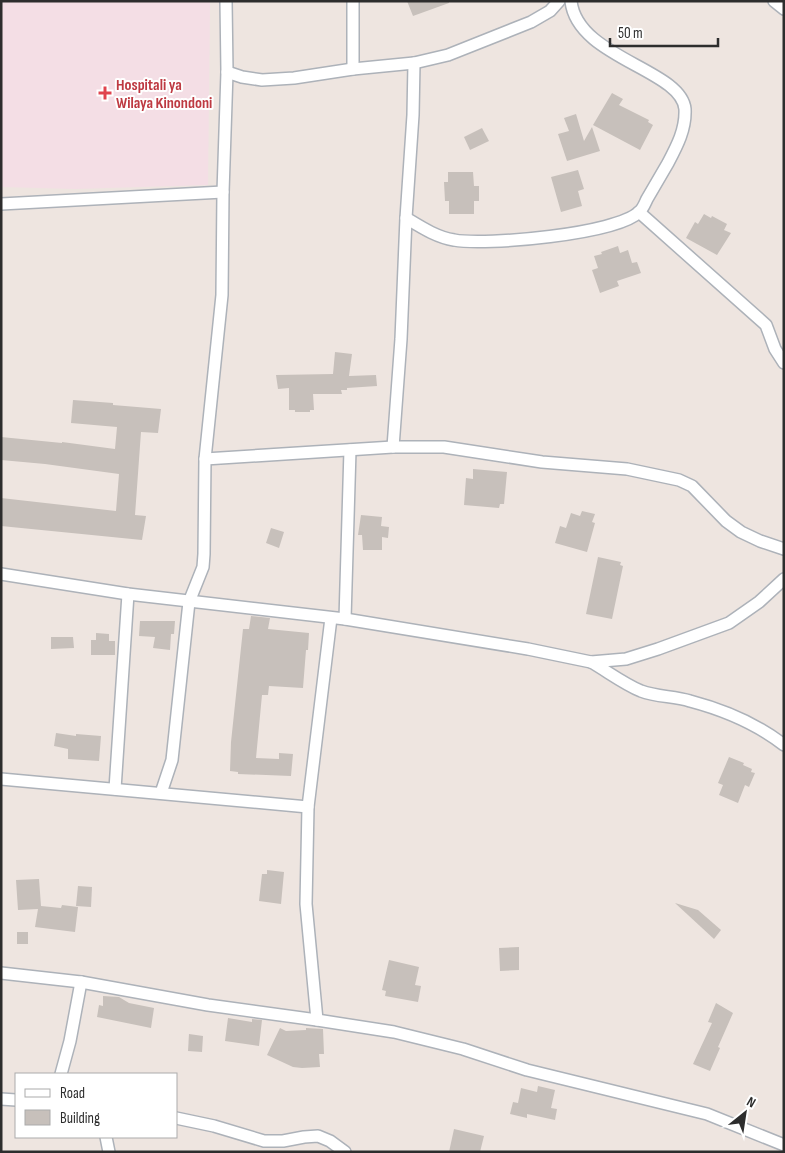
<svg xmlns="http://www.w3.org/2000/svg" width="785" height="1153" font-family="'Sofia Sans Condensed',sans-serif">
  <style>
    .medical { fill: #f4dee5 }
    .building { fill: #c7c0bb }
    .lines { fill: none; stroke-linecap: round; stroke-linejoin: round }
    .street-casing { stroke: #adb2b9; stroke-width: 14 }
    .street { stroke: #fff; stroke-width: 11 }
    .health-dot { fill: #e0444e; stroke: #fff; stroke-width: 2 }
    .labels { text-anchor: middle; stroke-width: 4; stroke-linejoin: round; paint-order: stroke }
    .health-label { font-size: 16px; font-weight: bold; fill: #be3a42; stroke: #fff; text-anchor: start }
  </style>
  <rect width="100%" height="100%" fill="#eee5e0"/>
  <polygon class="medical" points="1,1 210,1 208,185 75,189 1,187"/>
  <g class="building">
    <polygon points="407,1 449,1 449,3 413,16"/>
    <polygon points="612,93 623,99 619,105 649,120 648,122 653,125 640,150 593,125"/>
    <polygon points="576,114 584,141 592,127 600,151 567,161 558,134 569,131 564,118"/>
    <polygon points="482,128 489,141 470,150 464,137"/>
    <polygon points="578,170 584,189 578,191 582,206 561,212 551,177"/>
    <polygon points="448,172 473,172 474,186 479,186 479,201 474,201 474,214 449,214 449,201 445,201 444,182 448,182"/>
    <polygon points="704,214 711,218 712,216 727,224 724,230 731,233 717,255 686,238 695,222 698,224"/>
    <polygon points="618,246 620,253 628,250 632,263 637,262 641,273 617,281 619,286 600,293 592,270 598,268 594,256 602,254 601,252"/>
    <polygon points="335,352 352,354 349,376 376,375 377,386 347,388 347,390 341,390 342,394 313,394 314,410 310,410 310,412 295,412 295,410 289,410 289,388 278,389 276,375 333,374"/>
    <polygon points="73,400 113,403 113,405 161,409 158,433 141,432 135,515 146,516 142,540 1,526 1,498 116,511 119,474 45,464 1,460 1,437 62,443 62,442 115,449 117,427 71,423"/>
    <polygon points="473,469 507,472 504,504 500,504 499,508 464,505 466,478 473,479"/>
    <polygon points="582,511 595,514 592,522 595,523 587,552 555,543 560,526 566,528 571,513 580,516"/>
    <polygon points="361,515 382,517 381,526 389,527 388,538 382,537 382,550 363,550 362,535 358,535"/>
    <polygon points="271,528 284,532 279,548 266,543"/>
    <polygon points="598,557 621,562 620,565 623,566 612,619 586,614"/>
    <polygon points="251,616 270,618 268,629 309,633 308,650 306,650 303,688 269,686 268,695 262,695 256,758 279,759 279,753 293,754 291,776 238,774 238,772 230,771 231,742 243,629 249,629"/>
    <polygon points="140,621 175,621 174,634 171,634 170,650 153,648 155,637 139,636"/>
    <polygon points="96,633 109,634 109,641 115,641 115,655 91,655 91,640 96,640"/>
    <polygon points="51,637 73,637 74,648 51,649"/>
    <polygon points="56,733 76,736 76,734 101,736 99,761 68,759 68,749 54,746"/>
    <polygon points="729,757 744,763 743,765 752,769 751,772 755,773 749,787 745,785 738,803 719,795 723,785 718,783"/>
    <polygon points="267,870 284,872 281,904 259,901 262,874 267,874"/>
    <polygon points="39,879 41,906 61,908 62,905 78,907 75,932 35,927 38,909 18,910 16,880"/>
    <polygon points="78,886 92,887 91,907 76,906"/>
    <polygon points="675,903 698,910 721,930 714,939"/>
    <rect x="17" y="932" width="11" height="12"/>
    <polygon points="519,947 519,970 500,971 499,948"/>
    <polygon points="389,960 419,967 415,985 421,986 418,1002 385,996 386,991 382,990"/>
    <polygon points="103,996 119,997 129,1003 154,1008 151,1028 97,1017 99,1005 103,1006"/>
    <polygon points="716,1003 733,1013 718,1047 720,1048 710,1071 693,1064 712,1023 708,1022"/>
    <polygon points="228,1018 252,1022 252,1019 262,1020 259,1046 225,1041"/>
    <polygon points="280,1028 286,1031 306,1030 306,1028 323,1029 324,1054 319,1054 320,1067 302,1068 293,1067 267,1055"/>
    <polygon points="189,1034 203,1036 202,1052 188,1051"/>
    <polygon points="538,1086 555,1090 551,1108 557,1109 555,1120 527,1114 527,1118 510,1114 513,1102 518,1103 521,1088 537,1092"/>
    <polygon points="454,1129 484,1136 480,1152 449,1152"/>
  </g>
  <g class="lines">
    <defs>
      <g id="street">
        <polyline points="774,1 784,9"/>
        <polyline points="353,69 353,1"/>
        <polyline points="227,72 242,77 262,80 294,78 353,69 414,63 448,55 531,22 550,11 559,1"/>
        <polyline points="1,204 223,192"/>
        <polyline points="639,212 766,325 775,349 784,363"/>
        <path d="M 406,218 C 421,227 436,237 454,240 C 485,246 617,234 639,212 C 643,209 645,203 647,199 C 654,187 661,175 668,163 C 677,146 686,129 685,109 C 681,69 577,58 571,1"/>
        <polyline points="393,447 401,339 406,218 413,115 414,63"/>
        <polyline points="205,459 393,447 444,447 542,462 627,469 679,480 692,486 726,521 741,532 760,541 784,549"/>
        <polyline points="1,574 128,594 345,619 528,649 591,662 626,659 658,649 729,623 759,602 784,579"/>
        <polyline points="345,619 350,450"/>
        <path d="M 591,662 C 607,671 624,684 641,691 C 657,697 674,696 690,701 C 724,710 757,724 784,745"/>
        <polyline points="1,779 308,807"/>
        <polyline points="115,789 128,594"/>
        <polyline points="161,793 172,760 189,602 203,567 204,554 205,459 222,295 223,192 227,72 226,1"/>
        <polyline points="1,973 81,982 208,1005 317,1020 394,1032 463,1049 527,1070 707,1114 784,1145"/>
        <polyline points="317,1020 306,904 308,807 331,618"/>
        <polyline points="61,1074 70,1041 81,982"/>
        <polyline points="1,1099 16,1100"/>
        <polyline points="176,1118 214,1126 264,1141 283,1141 304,1137 318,1136 330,1141 345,1152"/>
        <polyline points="106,1137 109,1152"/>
      </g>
    </defs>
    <use href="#street" class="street-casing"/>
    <use href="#street" class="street"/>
  </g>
  <path class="health-dot" d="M102.5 85.5h5v5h5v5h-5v5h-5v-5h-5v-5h5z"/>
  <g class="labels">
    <g class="health-label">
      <text x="116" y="90">Hospitali ya<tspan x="116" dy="18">Wilaya Kinondoni</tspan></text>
    </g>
  </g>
  <rect width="785" height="1153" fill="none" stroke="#2d2d2d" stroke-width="5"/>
  <rect x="15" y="1073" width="162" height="65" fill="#ffffff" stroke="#ababab"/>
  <rect x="25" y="1089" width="25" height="8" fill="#ffffff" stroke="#ababab"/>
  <text x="60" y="1098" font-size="15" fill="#2d2d2d">Road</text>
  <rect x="25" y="1110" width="25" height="15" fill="#c7c0bb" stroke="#ababab"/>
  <text x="60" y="1123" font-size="15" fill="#2d2d2d">Building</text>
  <g transform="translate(745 1113) rotate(30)" stroke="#ffffff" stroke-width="4" paint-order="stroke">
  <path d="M0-4L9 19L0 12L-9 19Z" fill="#2d2d2d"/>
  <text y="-8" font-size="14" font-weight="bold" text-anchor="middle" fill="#2d2d2d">N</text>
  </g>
  <path d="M610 38v8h108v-8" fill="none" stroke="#2d2d2d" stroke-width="2.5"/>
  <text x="618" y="38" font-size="15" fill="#2d2d2d" stroke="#ffffff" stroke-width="4" paint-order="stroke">50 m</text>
</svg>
